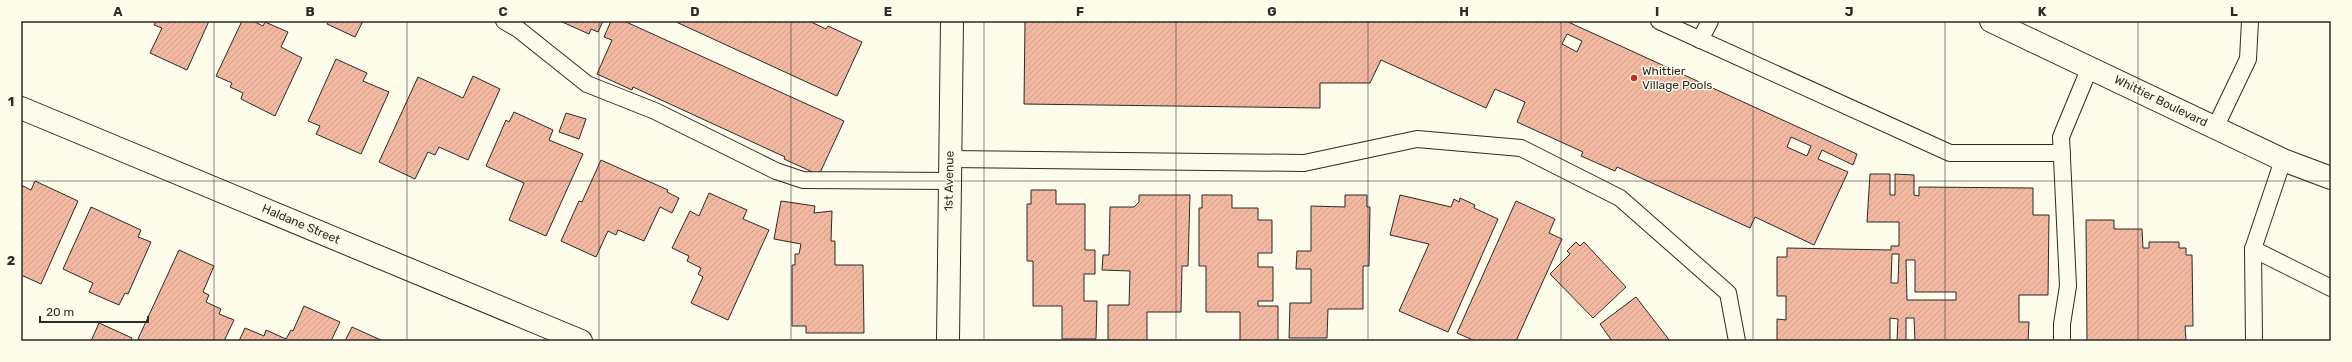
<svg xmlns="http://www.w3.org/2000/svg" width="2352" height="362" font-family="Rubik,sans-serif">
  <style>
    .building { fill: url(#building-hatch); stroke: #2b2b2b; fill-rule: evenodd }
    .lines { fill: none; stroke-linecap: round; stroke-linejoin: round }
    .lane-casing { stroke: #2b2b2b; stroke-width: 18 }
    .street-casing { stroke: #2b2b2b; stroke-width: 24 }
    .secondary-casing { stroke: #2b2b2b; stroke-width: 24 }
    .primary-casing { stroke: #2b2b2b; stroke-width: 24 }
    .lane { stroke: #fdfbea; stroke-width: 16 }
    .street { stroke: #fdfbea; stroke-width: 22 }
    .secondary { stroke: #fdfbea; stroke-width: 22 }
    .primary { stroke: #fdfbea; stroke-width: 22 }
    .grid { fill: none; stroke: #2b2b2b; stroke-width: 1; stroke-opacity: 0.55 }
    .poi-dot { fill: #c62828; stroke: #fdfbea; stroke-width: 1.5 }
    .labels { text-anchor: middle; stroke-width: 3; stroke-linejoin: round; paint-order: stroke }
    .poi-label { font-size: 12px; fill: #2b2b2b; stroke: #fdfbea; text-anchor: start }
    .street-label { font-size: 12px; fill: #2b2b2b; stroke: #fdfbea }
    .neatline { fill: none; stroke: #2b2b2b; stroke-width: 1.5 }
    .grid-label { font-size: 13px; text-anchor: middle; font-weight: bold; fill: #2b2b2b }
  </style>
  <defs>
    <pattern id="building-hatch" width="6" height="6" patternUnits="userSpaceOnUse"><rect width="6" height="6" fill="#f2b8a0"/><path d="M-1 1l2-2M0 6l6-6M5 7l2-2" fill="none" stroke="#d09e8a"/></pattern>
  </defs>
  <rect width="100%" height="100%" fill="#fdfbea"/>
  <g class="building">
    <polygon points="156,21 209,21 187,70 150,53 162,28 154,25"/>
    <polygon points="242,21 253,21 263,26 265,22 288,32 281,47 302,58 275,116 241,99 243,93 230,87 232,83 216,76"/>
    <polygon points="329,21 363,21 355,37 327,24"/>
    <polygon points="560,21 603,21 598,32 591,29 589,34"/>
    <polygon points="611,21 624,21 844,121 819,175 784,159 785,157 633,87 632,90 597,74 612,40 604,37"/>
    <polygon points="674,21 809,21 826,29 828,26 862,42 837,96"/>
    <path d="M 1025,21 L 1566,21 L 1857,154 L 1853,165 L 1822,150 L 1818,159 L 1848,172 L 1814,245 L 1755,217 L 1750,228 L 1617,167 L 1615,171 L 1581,156 L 1583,152 L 1517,122 L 1525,102 L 1495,89 L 1486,108 L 1381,60 L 1370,83 L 1320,83 L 1320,108 L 1024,104 ZM 1567,34 L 1582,41 L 1577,52 L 1562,44 ZM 1791,137 L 1811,146 L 1807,156 L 1787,147 Z"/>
    <polygon points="336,59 367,73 363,81 389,92 361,154 316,134 320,126 308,121"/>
    <polygon points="473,76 500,89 468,160 439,147 435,155 428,152 415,179 379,162 418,77 463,98"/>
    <polygon points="514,112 553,130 549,140 583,154 546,236 509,220 524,183 486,166 506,120 509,122"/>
    <polygon points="566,113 586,119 579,139 559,132"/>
    <polygon points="601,160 668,190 667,192 679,198 672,213 660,207 644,241 618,230 616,235 608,231 596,257 561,241 579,201 582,202"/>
    <path d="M 1870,174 L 1890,174 L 1890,195 L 1895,195 L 1895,174 L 1914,175 L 1914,195 L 1919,196 L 1919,187 L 2033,188 L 2033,215 L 2049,215 L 2048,295 L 2019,295 L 2019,322 L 2029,322 L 2028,341 L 1915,341 L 1914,318 L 1906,318 L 1906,341 L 1897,341 L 1898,319 L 1890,318 L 1890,341 L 1777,341 L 1777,319 L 1786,320 L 1786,296 L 1777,296 L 1777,257 L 1787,257 L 1787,248 L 1891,250 L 1891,246 L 1899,246 L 1899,222 L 1867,222 ZM 1892,254 L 1899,254 L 1898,283 L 1891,283 ZM 1906,260 L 1915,260 L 1915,292 L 1956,292 L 1956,300 L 1907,300 Z"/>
    <polygon points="35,181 78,201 41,284 21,275 21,185 31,190"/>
    <polygon points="1031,190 1056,190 1056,204 1085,204 1085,250 1095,250 1095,274 1084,274 1084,301 1097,301 1096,339 1062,339 1062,306 1033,306 1033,261 1027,261 1027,204 1031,204"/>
    <polygon points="709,193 747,210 743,219 769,230 728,320 691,303 703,277 698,274 701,268 687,261 689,256 672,248 690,211 699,216"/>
    <polygon points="1139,195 1190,195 1188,266 1182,266 1181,312 1147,312 1147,341 1108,340 1108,305 1129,305 1130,271 1102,270 1103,255 1109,255 1110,207 1134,207 1139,202"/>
    <polygon points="1202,195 1232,195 1232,208 1258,208 1258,220 1272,220 1272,253 1258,253 1258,267 1273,267 1273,301 1258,301 1258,306 1278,306 1278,341 1240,341 1240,312 1206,312 1206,266 1199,266 1199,208 1202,208"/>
    <polygon points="1345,195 1367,195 1367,207 1370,207 1369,266 1363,266 1363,309 1328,309 1327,338 1289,338 1290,303 1311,303 1311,269 1296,269 1297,251 1311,251 1311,206 1345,207"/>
    <polygon points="1400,195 1451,207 1454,199 1459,202 1460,198 1475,205 1474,208 1498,219 1448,332 1399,311 1429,244 1390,235"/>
    <polygon points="781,201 815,206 814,213 832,211 831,241 835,241 835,265 863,265 864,333 806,333 806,326 792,326 792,265 795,265 795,254 799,254 801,244 774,239"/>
    <polygon points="1516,201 1555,219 1549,233 1562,239 1516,341 1475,341 1457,333"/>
    <polygon points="91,207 141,230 138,237 151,242 128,294 125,293 119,305 89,292 93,283 63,269"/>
    <polygon points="2086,220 2114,220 2114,229 2142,229 2143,248 2149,248 2149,242 2179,242 2179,248 2186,248 2186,255 2192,255 2193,326 2185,326 2186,341 2087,341"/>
    <polygon points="1576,242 1580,246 1584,242 1626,287 1593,318 1550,274 1570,254 1567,251"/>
    <polygon points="179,250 214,266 203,292 209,295 206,302 221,309 219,314 234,320 224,341 143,341 138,339"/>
    <polygon points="1636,297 1670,341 1612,341 1600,324"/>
    <polygon points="304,306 340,322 331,341 239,341 245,328 264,336 266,330 286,339 291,330 293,331"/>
    <polygon points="99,323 132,338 131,341 91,341"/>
    <polygon points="352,327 383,341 345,341"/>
  </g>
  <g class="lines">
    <defs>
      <g id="lane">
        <polyline points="504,21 518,29 587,84 655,111 776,171 803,180 949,181"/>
        <polyline points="1659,21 1950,153 2062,153"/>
        <polyline points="1700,40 1710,21"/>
        <polyline points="2215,128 2248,59 2250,21"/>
        <polyline points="949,159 1304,163 1417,139 1521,148 1620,198 1728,293 1737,341"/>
        <polyline points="2253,249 2331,288"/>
        <polyline points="2062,341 2062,324 2068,286 2061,137 2090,67"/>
        <polyline points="2254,341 2253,249 2283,160"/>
      </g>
      <polyline id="street" points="21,108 581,341"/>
      <polyline id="secondary" points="948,341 952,21"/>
      <polyline id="primary" points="1991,21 2283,160 2331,178"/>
    </defs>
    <use href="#lane" class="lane-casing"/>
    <use href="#street" class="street-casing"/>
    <use href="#secondary" class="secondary-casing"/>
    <use href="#primary" class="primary-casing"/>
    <use href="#lane" class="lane"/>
    <use href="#street" class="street"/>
    <use href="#secondary" class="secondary"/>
    <use href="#primary" class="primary"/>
  </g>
  <path class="grid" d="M 214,21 L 214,341M 407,21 L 407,341M 599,21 L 599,341M 791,21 L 791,341M 984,21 L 984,341M 1176,21 L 1176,341M 1368,21 L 1368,341M 1561,21 L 1561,341M 1753,21 L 1753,341M 1945,21 L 1945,341M 2138,21 L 2138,341M 21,181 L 2331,181"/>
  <circle class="poi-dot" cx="1634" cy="78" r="4"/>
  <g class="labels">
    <g class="poi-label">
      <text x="1642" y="75">Whittier<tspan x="1642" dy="14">Village Pools</tspan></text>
    </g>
    <g class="street-label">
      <text transform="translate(2161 101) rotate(26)" y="4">Whittier Boulevard</text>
      <text transform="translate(949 181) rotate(-89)" y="4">1st Avenue</text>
      <text transform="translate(301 224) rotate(23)" y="4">Haldane Street</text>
    </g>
  </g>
  <rect width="2352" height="362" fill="none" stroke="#fdfbea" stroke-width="44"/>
  <path d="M40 316v6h108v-6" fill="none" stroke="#2b2b2b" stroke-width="2"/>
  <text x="46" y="316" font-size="12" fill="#2b2b2b" stroke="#fdfbea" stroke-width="3" paint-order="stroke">20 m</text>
  <rect x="22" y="22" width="2308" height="318" class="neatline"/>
  <g class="grid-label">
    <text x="118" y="16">A</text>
    <text x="310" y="16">B</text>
    <text x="503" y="16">C</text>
    <text x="695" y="16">D</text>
    <text x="888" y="16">E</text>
    <text x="1080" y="16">F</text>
    <text x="1272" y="16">G</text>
    <text x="1464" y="16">H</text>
    <text x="1657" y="16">I</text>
    <text x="1849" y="16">J</text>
    <text x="2042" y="16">K</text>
    <text x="2234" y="16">L</text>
    <text x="11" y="106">1</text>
    <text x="11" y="265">2</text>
  </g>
</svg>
